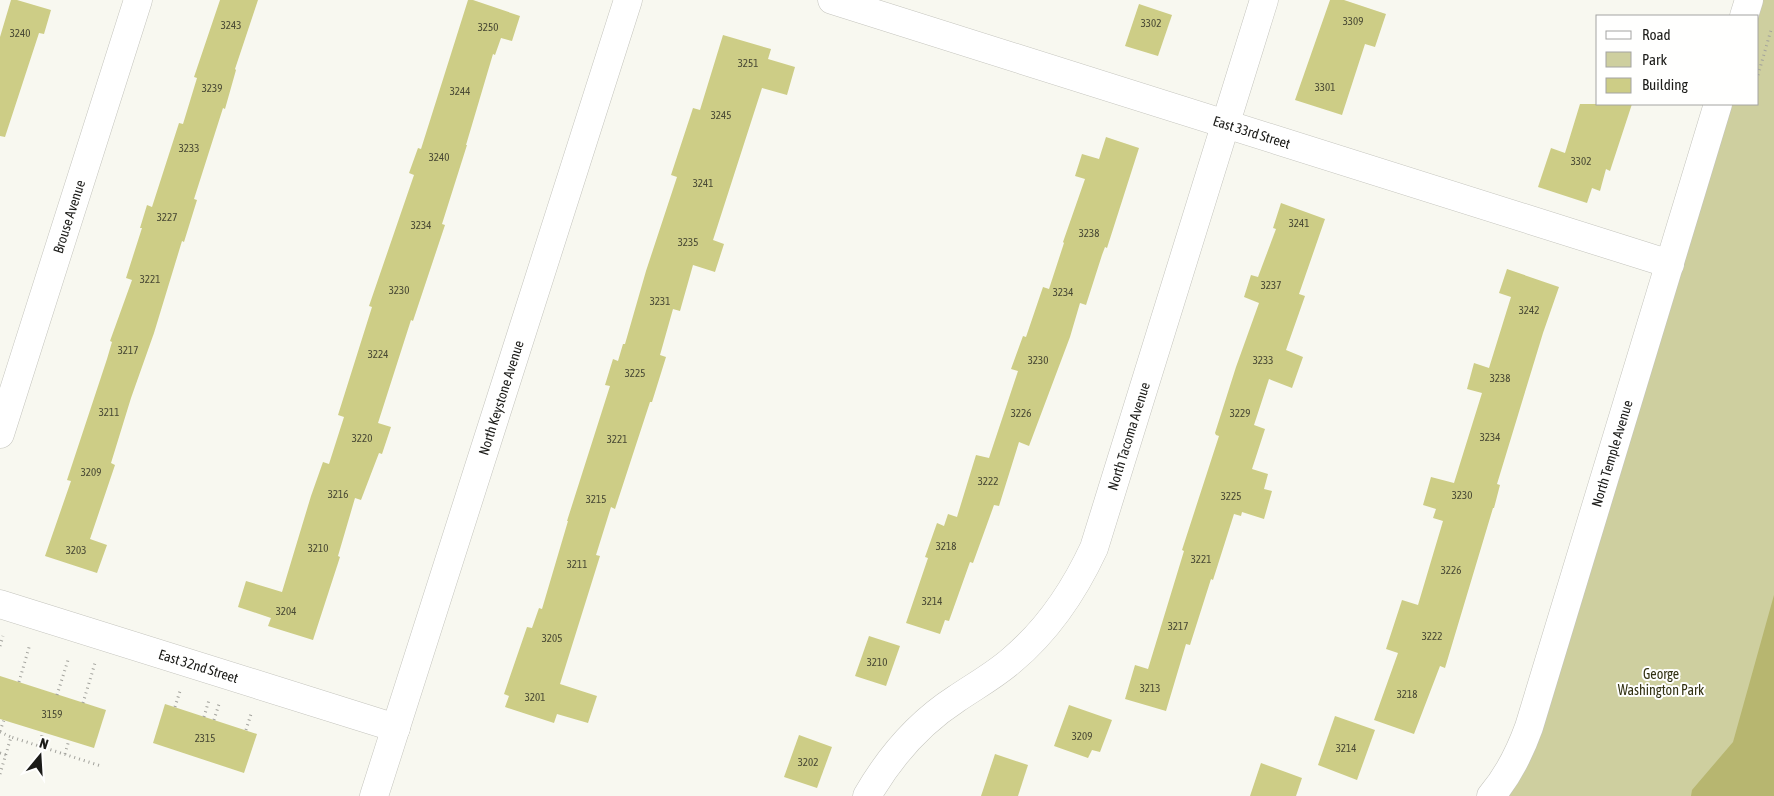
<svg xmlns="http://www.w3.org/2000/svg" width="1774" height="796" font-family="'Asap Condensed',sans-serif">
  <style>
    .green { fill: #cecf9f }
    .forest { fill: #b7b670 }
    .building { fill: #cdcd86 }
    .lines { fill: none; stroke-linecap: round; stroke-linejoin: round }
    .minor-casing { stroke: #c4c4bd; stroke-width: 29 }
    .major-casing { stroke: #c4c4bd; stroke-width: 29 }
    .path { stroke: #a2a29c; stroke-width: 3; stroke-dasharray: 1 4; stroke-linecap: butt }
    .minor { stroke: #fff; stroke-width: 28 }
    .major { stroke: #fff; stroke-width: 28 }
    .labels { text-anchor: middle; stroke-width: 4; stroke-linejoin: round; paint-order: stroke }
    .number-label { font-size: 11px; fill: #484834 }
    .street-label { font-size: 14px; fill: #1b1b18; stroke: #fffffe }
    .park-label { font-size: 14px; fill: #323112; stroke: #fffffe }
  </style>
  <rect width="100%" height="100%" fill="#f8f8f0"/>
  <polygon class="green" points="1755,0 1774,0 1774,796 1491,796 1495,792 1723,104 1758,104 1758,16"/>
  <polygon class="forest" points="1774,595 1774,796 1691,796 1692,790 1733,742"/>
  <g class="building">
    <polygon points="11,0 17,0 51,10 44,34 39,33 5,137 0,136 0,37"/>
    <polygon points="220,0 258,0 235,69 236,70 225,109 223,108 194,199 197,200 184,242 182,241 154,333 131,398 111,463 115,465 90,539 107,545 97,573 45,556 71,481 67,480 107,359 112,342 110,341 132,280 126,278 142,228 140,228 147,205 152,207 179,123 183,124 197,78 194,77"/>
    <polygon points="468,0 473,0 520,16 512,41 501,38 495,55 493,54 466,145 467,145 442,224 445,225 413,321 411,320 378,423 391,427 382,454 379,453 361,500 355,498 338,556 340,557 313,640 268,626 271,618 238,607 246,581 282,592 311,496 323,462 329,464 344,417 338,415 372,307 369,306 414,175 409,173 418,148 421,149"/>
    <polygon points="1330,0 1344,0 1386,14 1375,47 1365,44 1342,115 1295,100"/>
    <polygon points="1139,4 1172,15 1158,56 1125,46"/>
    <polygon points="723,35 771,49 768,59 795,67 787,95 762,88 713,240 724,244 715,272 693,265 680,311 673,309 660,355 666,357 652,402 650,402 615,509 611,507 596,555 600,556 560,684 597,696 588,723 557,714 554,723 505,707 509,696 504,694 527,627 532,628 539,608 542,609 568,521 567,521 610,386 605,385 613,359 618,361 623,344 625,344 646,271 677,177 671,175 693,108 700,110"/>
    <polygon points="1580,104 1632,104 1610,171 1606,169 1600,191 1592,188 1587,203 1538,187 1551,148 1565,153"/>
    <polygon points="1106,137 1139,148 1107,248 1105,247 1102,255 1086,305 1080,303 1070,337 1029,446 1019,442 999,506 994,505 973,563 970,562 949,621 945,620 940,634 906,623 928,558 925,557 937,523 944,526 948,514 957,517 976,455 989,458 1018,371 1011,369 1023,336 1026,337 1043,287 1049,289 1064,243 1063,242 1085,179 1075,176 1082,154 1099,159"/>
    <polygon points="1281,203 1325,219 1299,294 1305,296 1286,350 1303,357 1292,388 1269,379 1254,425 1265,429 1252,469 1268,474 1264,489 1272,491 1264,519 1242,512 1241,516 1234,514 1213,580 1211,579 1190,645 1186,644 1166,711 1125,699 1135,665 1148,669 1184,551 1182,550 1219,436 1216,435 1215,433 1236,367 1259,303 1244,297 1251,275 1258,277 1276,229 1273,228"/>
    <polygon points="1507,269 1559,287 1543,333 1497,484 1500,485 1494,508 1493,508 1445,668 1440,666 1414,734 1374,720 1398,653 1386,649 1402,600 1418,605 1443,521 1433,518 1436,509 1423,505 1431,477 1454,483 1482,393 1467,389 1474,363 1489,368 1511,297 1499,293"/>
    <polygon points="869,636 900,646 886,686 855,676"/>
    <polygon points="0,676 106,710 94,748 0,719"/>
    <polygon points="165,704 257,734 244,773 153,743"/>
    <polygon points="1069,705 1112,720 1100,752 1092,750 1088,758 1054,746"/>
    <polygon points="1335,716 1375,730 1357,780 1318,765"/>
    <polygon points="799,735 832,747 817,788 784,777"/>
    <polygon points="995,754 1028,765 1018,796 981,796"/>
    <polygon points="1261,763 1302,778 1296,796 1250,796"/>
  </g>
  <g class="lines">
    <defs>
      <g id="minor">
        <path id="s1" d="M 832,0 L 1670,264"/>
        <polyline points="1744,16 1749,0"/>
        <path id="s2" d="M 0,434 L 138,0"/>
        <path id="s3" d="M 0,604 L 396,728"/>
        <path id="s4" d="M 867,796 C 889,758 919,723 956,699 C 975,686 995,675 1012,660 C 1049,629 1074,591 1094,548 L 1264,0"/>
        <path id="s5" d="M 1491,796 C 1508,776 1520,752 1529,727 L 1718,104"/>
      </g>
      <g id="major">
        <path id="s6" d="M 374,796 L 628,0"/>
      </g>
    </defs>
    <use href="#minor" class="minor-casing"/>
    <use href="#major" class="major-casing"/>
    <g class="path">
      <polyline points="1758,75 1771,30"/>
      <polyline points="0,646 3,636"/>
      <polyline points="19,682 30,644"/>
      <polyline points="57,695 69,657"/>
      <polyline points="83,703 95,663"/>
      <polyline points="175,707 180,691"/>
      <polyline points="204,717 209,700"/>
      <polyline points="214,720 219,704"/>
      <polyline points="246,730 251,714"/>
      <polyline points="0,731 4,720"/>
      <polyline points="0,732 11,737"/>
      <polyline points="39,746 43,732"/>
      <polyline points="0,753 6,755"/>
      <polyline points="65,754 69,740"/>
      <polyline points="0,774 11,737 101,766"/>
    </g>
    <use href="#minor" class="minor"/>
    <use href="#major" class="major"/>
  </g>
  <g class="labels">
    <g class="number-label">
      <text x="1353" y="25">3309</text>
      <text x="1151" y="27">3302</text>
      <text x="231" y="29">3243</text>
      <text x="488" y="31">3250</text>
      <text x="20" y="37">3240</text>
      <text x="748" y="67">3251</text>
      <text x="1325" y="91">3301</text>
      <text x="212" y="92">3239</text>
      <text x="460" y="95">3244</text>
      <text x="721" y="119">3245</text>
      <text x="189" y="152">3233</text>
      <text x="439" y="161">3240</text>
      <text x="1581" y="165">3302</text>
      <text x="703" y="187">3241</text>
      <text x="167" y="221">3227</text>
      <text x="1299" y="227">3241</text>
      <text x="421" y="229">3234</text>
      <text x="1089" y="237">3238</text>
      <text x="688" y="246">3235</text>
      <text x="150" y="283">3221</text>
      <text x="1271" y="289">3237</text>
      <text x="399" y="294">3230</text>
      <text x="1063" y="296">3234</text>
      <text x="660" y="305">3231</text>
      <text x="1529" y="314">3242</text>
      <text x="128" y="354">3217</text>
      <text x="378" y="358">3224</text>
      <text x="1038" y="364">3230</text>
      <text x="1263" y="364">3233</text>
      <text x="635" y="377">3225</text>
      <text x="1500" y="382">3238</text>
      <text x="109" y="416">3211</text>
      <text x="1021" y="417">3226</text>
      <text x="1240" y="417">3229</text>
      <text x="1490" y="441">3234</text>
      <text x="362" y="442">3220</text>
      <text x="617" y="443">3221</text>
      <text x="91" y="476">3209</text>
      <text x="988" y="485">3222</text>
      <text x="338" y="498">3216</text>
      <text x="1462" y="499">3230</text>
      <text x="1231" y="500">3225</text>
      <text x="596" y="503">3215</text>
      <text x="946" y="550">3218</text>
      <text x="318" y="552">3210</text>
      <text x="76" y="554">3203</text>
      <text x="1201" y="563">3221</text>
      <text x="577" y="568">3211</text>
      <text x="1451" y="574">3226</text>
      <text x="932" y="605">3214</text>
      <text x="286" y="615">3204</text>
      <text x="1178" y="630">3217</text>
      <text x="1432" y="640">3222</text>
      <text x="552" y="642">3205</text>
      <text x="877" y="666">3210</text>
      <text x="1150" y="692">3213</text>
      <text x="1407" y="698">3218</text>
      <text x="535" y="701">3201</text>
      <text x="52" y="718">3159</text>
      <text x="1082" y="740">3209</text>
      <text x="205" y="742">2315</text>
      <text x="1346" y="752">3214</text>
      <text x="808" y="766">3202</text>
    </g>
    <g class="street-label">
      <text dy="5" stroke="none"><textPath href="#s1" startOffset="440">East 33rd Street</textPath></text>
      <text dy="5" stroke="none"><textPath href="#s2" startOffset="228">Brouse Avenue</textPath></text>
      <text dy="5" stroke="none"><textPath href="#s6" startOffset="418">North Keystone Avenue</textPath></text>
      <text dy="5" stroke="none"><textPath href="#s4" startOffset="458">North Tacoma Avenue</textPath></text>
      <text dy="5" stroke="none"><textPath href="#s5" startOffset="365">North Temple Avenue</textPath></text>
      <text dy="5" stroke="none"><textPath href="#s3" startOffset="208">East 32nd Street</textPath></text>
    </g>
    <g class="park-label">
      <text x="1661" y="679">George<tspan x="1661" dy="16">Washington Park</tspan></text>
    </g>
  </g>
  <rect x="1596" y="15" width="162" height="90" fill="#fffffe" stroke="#a4a4a2"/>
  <rect x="1606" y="31" width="25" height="8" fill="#ffffff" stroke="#a4a4a2"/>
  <text x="1642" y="40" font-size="15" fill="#1b1b18">Road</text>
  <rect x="1606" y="52" width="25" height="15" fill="#cecf9f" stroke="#a4a4a2"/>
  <text x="1642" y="65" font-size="15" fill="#1b1b18">Park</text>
  <rect x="1606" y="78" width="25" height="15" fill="#cdcd86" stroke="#a4a4a2"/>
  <text x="1642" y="90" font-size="15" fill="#1b1b18">Building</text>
  <g transform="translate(40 756) rotate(18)" stroke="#fffffe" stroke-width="4" paint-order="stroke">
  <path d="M0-4L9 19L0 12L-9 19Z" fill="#1b1b18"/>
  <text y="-8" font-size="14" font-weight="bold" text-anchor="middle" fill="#1b1b18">N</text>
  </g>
</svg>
